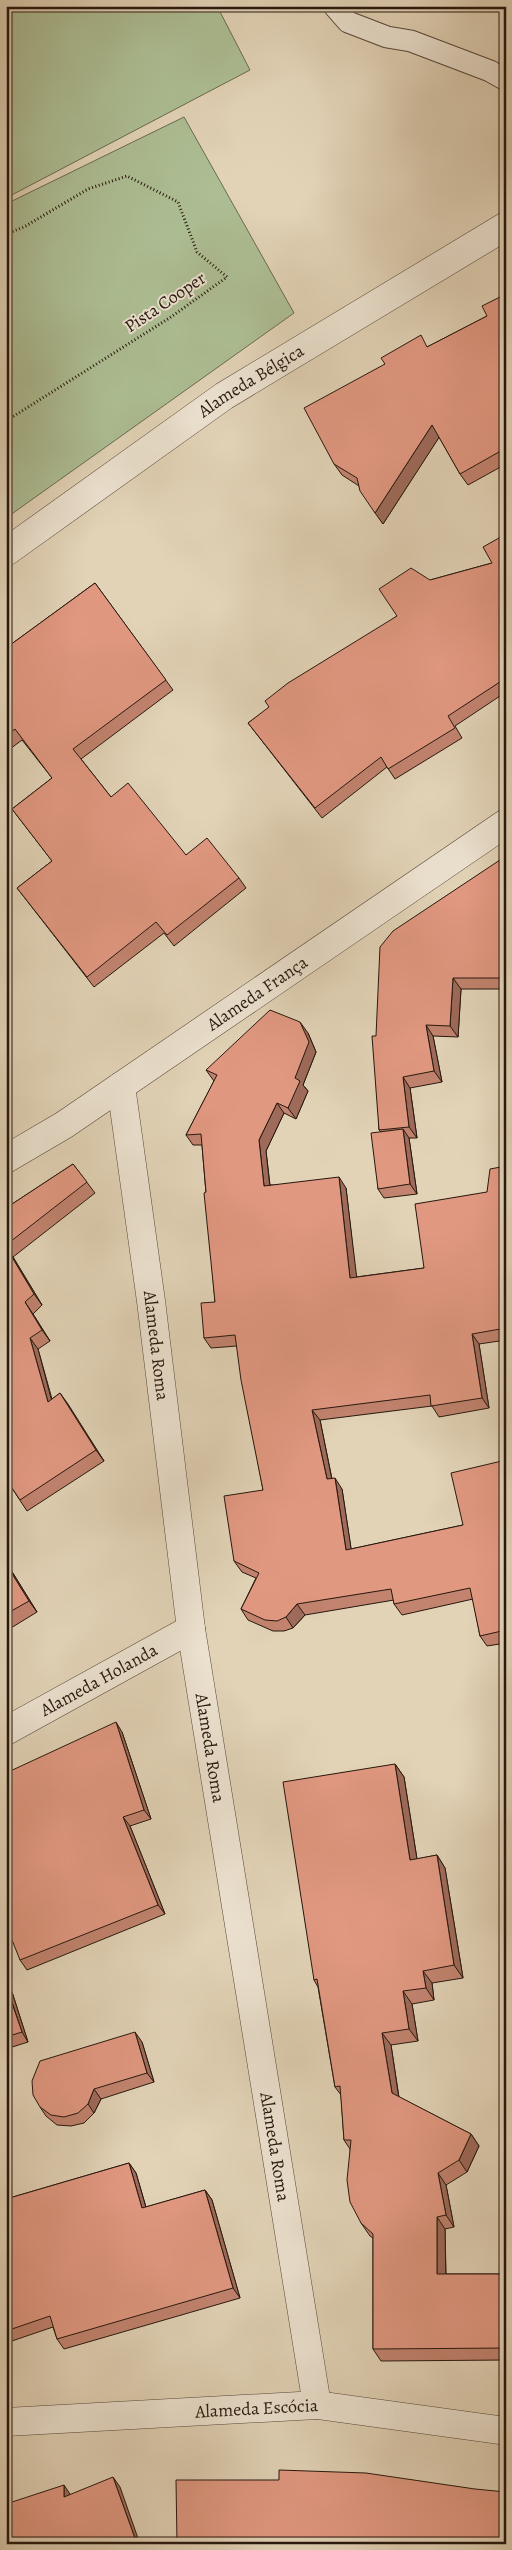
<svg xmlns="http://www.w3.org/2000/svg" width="512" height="2550" font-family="Alegreya,serif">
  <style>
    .green { fill: #adbe94; stroke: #6a6a51 }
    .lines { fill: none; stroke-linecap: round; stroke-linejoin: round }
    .service-casing { stroke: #554638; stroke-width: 23 }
    .minor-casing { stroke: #554638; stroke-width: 29 }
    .path { stroke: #26170e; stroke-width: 3; stroke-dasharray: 1 2.5; stroke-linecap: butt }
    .service { stroke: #ece2d0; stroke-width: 21 }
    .minor { stroke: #ece2d0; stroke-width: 28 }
    .wall { fill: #c2836f; stroke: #26170e }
    .shaded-wall { fill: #9e6a5a; stroke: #26170e }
    .building { fill: #e19881; stroke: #26170e }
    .labels { text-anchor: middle; stroke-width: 4; stroke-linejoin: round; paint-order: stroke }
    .street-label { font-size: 18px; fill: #26170e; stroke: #ece2d0 }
  </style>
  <rect width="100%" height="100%" fill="#e2d3b7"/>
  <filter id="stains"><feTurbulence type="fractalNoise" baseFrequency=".004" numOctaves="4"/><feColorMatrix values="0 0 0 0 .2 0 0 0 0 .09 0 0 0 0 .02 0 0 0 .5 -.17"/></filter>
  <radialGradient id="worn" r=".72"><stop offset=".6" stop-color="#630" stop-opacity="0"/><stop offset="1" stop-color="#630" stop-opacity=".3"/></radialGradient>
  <g class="green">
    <polygon points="6,6 217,6 250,70 6,198"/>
    <polygon points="184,117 294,313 6,518 6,204"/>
  </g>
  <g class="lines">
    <defs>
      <polyline id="service" points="334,6 348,22 387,37 411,41 490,71 506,80"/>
      <g id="minor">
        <path id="s1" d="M 6,552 L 224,396 L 506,226"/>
        <path id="s2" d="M 121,1086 L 151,1301 L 191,1629 L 317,2405"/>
        <path id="s3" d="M 6,1159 L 64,1125 L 506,823"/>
        <path id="s4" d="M 6,1731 L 191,1629"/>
        <path id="s5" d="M 6,2422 L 317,2405 L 506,2431"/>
      </g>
    </defs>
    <use href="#service" class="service-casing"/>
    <use href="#minor" class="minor-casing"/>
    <polyline class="path" points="6,234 24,227 88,189 127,176 178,202 197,252 227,277 171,317 6,421"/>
    <use href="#service" class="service"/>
    <use href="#minor" class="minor"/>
  </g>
  <g class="wall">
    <polygon points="506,294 506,464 468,485 460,474 439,437 383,524 359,486 342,475 334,464 385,364 429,346 487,316"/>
    <polygon points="506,534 506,692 455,726 462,738 395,779 387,767 322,818 248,723 397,616 430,580 492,563"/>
    <polygon points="95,583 173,690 81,759 111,797 186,855 239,878 246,888 174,946 164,933 94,987 17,888 52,861 12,809 52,778 22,740 6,752 6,648"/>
    <polygon points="506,856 506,989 461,989 458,1037 433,1036 442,1082 410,1088 417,1138 409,1138 417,1194 384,1198 378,1189 381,1132 379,1130 376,1036"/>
    <polygon points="308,1033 316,1052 303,1085 308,1091 296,1119 284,1113 266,1151 270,1185 346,1188 356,1277 424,1268 487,1192 506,1166 506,1340 479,1344 489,1408 439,1417 432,1406 320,1420 332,1479 342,1489 351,1549 463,1525 506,1460 506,1643 487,1646 480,1636 473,1599 402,1615 394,1604 394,1600 305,1615 293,1628 284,1631 273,1631 248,1620 241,1609 256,1578 242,1572 234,1561 263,1490 237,1346 211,1348 204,1338 215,1302 202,1145 193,1145 186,1135 214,1081 206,1070"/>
    <polygon points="6,1054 12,1062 6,1066"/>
    <polygon points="73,1164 95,1193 13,1257 42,1305 33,1314 50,1341 38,1349 52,1399 60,1393 104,1461 27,1511 6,1479 6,1208"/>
    <polygon points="6,1562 37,1612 6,1631"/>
    <polygon points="122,1732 151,1819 130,1826 165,1914 27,1970 20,1960"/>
    <polygon points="395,1764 404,1777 417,1859 437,1855 445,1868 463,1978 432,1983 434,2000 412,2004 418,2041 391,2045 399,2097 471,2134 479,2146 467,2172 446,2185 454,2227 445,2229 446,2274 506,2274 506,2360 381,2361 373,2349 373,2238 370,2236 361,2223 350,2149 344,2140 341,2095 335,2087 318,1987 314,1980"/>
    <polygon points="6,1984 12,1992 28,2042 6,2049"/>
    <polygon points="142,2042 154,2082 101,2099 94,2113 84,2123 71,2126 57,2125 46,2116 40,2107"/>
    <polygon points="129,2163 136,2173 146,2207 205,2190 212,2200 240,2298 64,2349 57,2339 53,2327 6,2343 6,2199"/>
  </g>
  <g class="shaded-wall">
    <polygon points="432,425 440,436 383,524 375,513"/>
    <polygon points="453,978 461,989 458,1037 450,1026"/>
    <polygon points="300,1022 308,1033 316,1052 303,1085 308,1091 296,1119 288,1108 295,1078"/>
    <polygon points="426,1025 433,1036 442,1082 434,1071"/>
    <polygon points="403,1077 410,1088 417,1138 409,1127"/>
    <polygon points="277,1103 284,1113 266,1151 271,1197 264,1186 259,1140"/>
    <polygon points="403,1129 409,1138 417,1194 410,1184"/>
    <polygon points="339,1177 346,1188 358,1288 350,1278"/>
    <polygon points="6,1247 13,1257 42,1305 34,1294"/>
    <polygon points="25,1302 33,1314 50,1341 42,1330"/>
    <polygon points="472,1334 479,1344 489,1408 482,1398"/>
    <polygon points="30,1338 38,1349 55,1413 48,1402"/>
    <polygon points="60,1393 68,1404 104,1461 96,1450"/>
    <polygon points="312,1410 320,1420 334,1490 327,1479"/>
    <polygon points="335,1478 342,1489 353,1561 346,1550"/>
    <polygon points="6,1562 37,1612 29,1601 6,1564"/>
    <polygon points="297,1604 305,1615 293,1628 286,1617"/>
    <polygon points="116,1722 122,1732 151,1819 144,1810"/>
    <polygon points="395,1764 404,1777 419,1872 410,1860"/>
    <polygon points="123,1817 130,1826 165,1914 158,1905"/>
    <polygon points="437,1855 445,1868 463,1978 454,1965"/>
    <polygon points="423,1971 432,1983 434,2000 426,1988"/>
    <polygon points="6,1984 12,1992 28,2042 22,2032"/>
    <polygon points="403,1991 412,2004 418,2041 409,2029"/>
    <polygon points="135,2032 142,2042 154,2082 147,2073"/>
    <polygon points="382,2033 391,2045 400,2106 392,2093"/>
    <polygon points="94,2089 101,2099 94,2113 88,2104"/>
    <polygon points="471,2134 479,2146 467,2172 459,2160"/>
    <polygon points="129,2163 136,2173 149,2218 142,2208"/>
    <polygon points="438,2173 446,2185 454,2227 446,2215"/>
    <polygon points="205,2190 212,2200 240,2298 233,2288"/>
    <polygon points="437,2217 445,2229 446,2287 437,2274"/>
    <polygon points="113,2477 120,2487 140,2544 137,2544"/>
    <polygon points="64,2485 70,2494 71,2506 64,2497"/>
  </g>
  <g class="building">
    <polygon points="506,294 506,448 460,474 432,425 375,513 360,491 357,478 334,464 304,408 385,364 381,358 421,335 427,347 487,316 482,306"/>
    <polygon points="506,534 506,678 448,716 455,728 388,769 381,757 315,808 248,723 269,707 265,701 288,683 397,616 379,589 411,568 430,580 492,563 483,547"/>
    <polygon points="95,583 166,680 73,749 111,797 128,783 186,855 207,838 239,878 167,935 156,922 87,977 17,888 52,861 12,809 52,778 15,729 6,736 6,648"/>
    <polygon points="506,856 506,978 453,978 450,1026 426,1025 434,1071 403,1077 409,1127 379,1130 372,1036 376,1036 380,947 393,931"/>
    <polygon points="270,1010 300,1022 309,1042 295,1078 300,1081 288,1108 277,1103 259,1140 264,1186 339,1177 350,1278 424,1268 415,1204 487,1192 490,1169 506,1166 506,1328 472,1334 482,1398 431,1406 430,1395 312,1410 327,1479 335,1478 346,1550 463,1525 451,1473 506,1460 506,1630 480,1636 470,1588 394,1604 391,1589 297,1604 286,1617 277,1621 265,1620 241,1609 259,1573 234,1561 224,1496 263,1490 241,1380 235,1335 204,1338 201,1303 215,1302 204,1193 206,1192 201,1134 186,1135 217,1075 206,1070"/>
    <polygon points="403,1129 410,1184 378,1189 371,1133"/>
    <polygon points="73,1164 87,1182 6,1245 6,1208"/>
    <polygon points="6,1247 34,1294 25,1302 42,1330 30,1338 48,1402 60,1393 96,1450 20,1500 6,1479"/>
    <polygon points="6,1564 29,1601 6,1614"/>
    <polygon points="116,1722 144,1810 123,1817 158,1905 20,1960 6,1925 6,1773"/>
    <polygon points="502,1748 506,1748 506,1771"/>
    <polygon points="395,1764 410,1860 437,1855 454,1965 423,1971 426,1988 403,1991 409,2029 382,2033 392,2093 471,2134 459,2160 438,2173 446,2215 437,2217 437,2274 506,2274 506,2348 373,2349 373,2234 361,2223 350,2202 347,2180 351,2140 344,2140 340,2086 335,2087 317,1979 314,1980 283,1782"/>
    <polygon points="6,1986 22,2032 6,2037"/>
    <polygon points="135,2032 147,2073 94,2089 88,2104 78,2113 64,2117 51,2115 40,2107 33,2095 32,2081 40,2061"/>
    <polygon points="129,2163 142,2208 205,2190 233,2288 57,2339 50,2316 6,2331 6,2199"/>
    <polygon points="279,2470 366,2473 475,2489 506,2492 506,2544 177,2544 176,2480 279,2480"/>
    <polygon points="113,2477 137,2544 6,2544 6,2504 64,2485 64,2497"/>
  </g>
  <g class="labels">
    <g class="street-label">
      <text transform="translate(165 302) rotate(-34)" y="6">Pista Cooper</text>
      <text dy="6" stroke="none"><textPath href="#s1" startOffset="299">Alameda Bélgica</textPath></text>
      <text dy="6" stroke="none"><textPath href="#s3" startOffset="301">Alameda França</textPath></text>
      <text dy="6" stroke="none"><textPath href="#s2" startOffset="262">Alameda Roma</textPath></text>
      <text dy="6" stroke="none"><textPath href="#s4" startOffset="106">Alameda Holanda</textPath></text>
      <text dy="6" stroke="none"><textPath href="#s2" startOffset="668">Alameda Roma</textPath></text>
      <text dy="6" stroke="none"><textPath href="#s2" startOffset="1072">Alameda Roma</textPath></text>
      <text dy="6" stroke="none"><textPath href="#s5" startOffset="251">Alameda Escócia</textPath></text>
    </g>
  </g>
  <rect width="512" height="2550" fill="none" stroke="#e2d3b7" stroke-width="25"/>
  <rect x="8" y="8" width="497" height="2535" fill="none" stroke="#26170e" stroke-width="2.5"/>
  <rect x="12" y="12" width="487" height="2525" fill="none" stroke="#26170e"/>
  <rect width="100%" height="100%" filter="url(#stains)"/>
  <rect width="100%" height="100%" fill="url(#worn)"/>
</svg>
